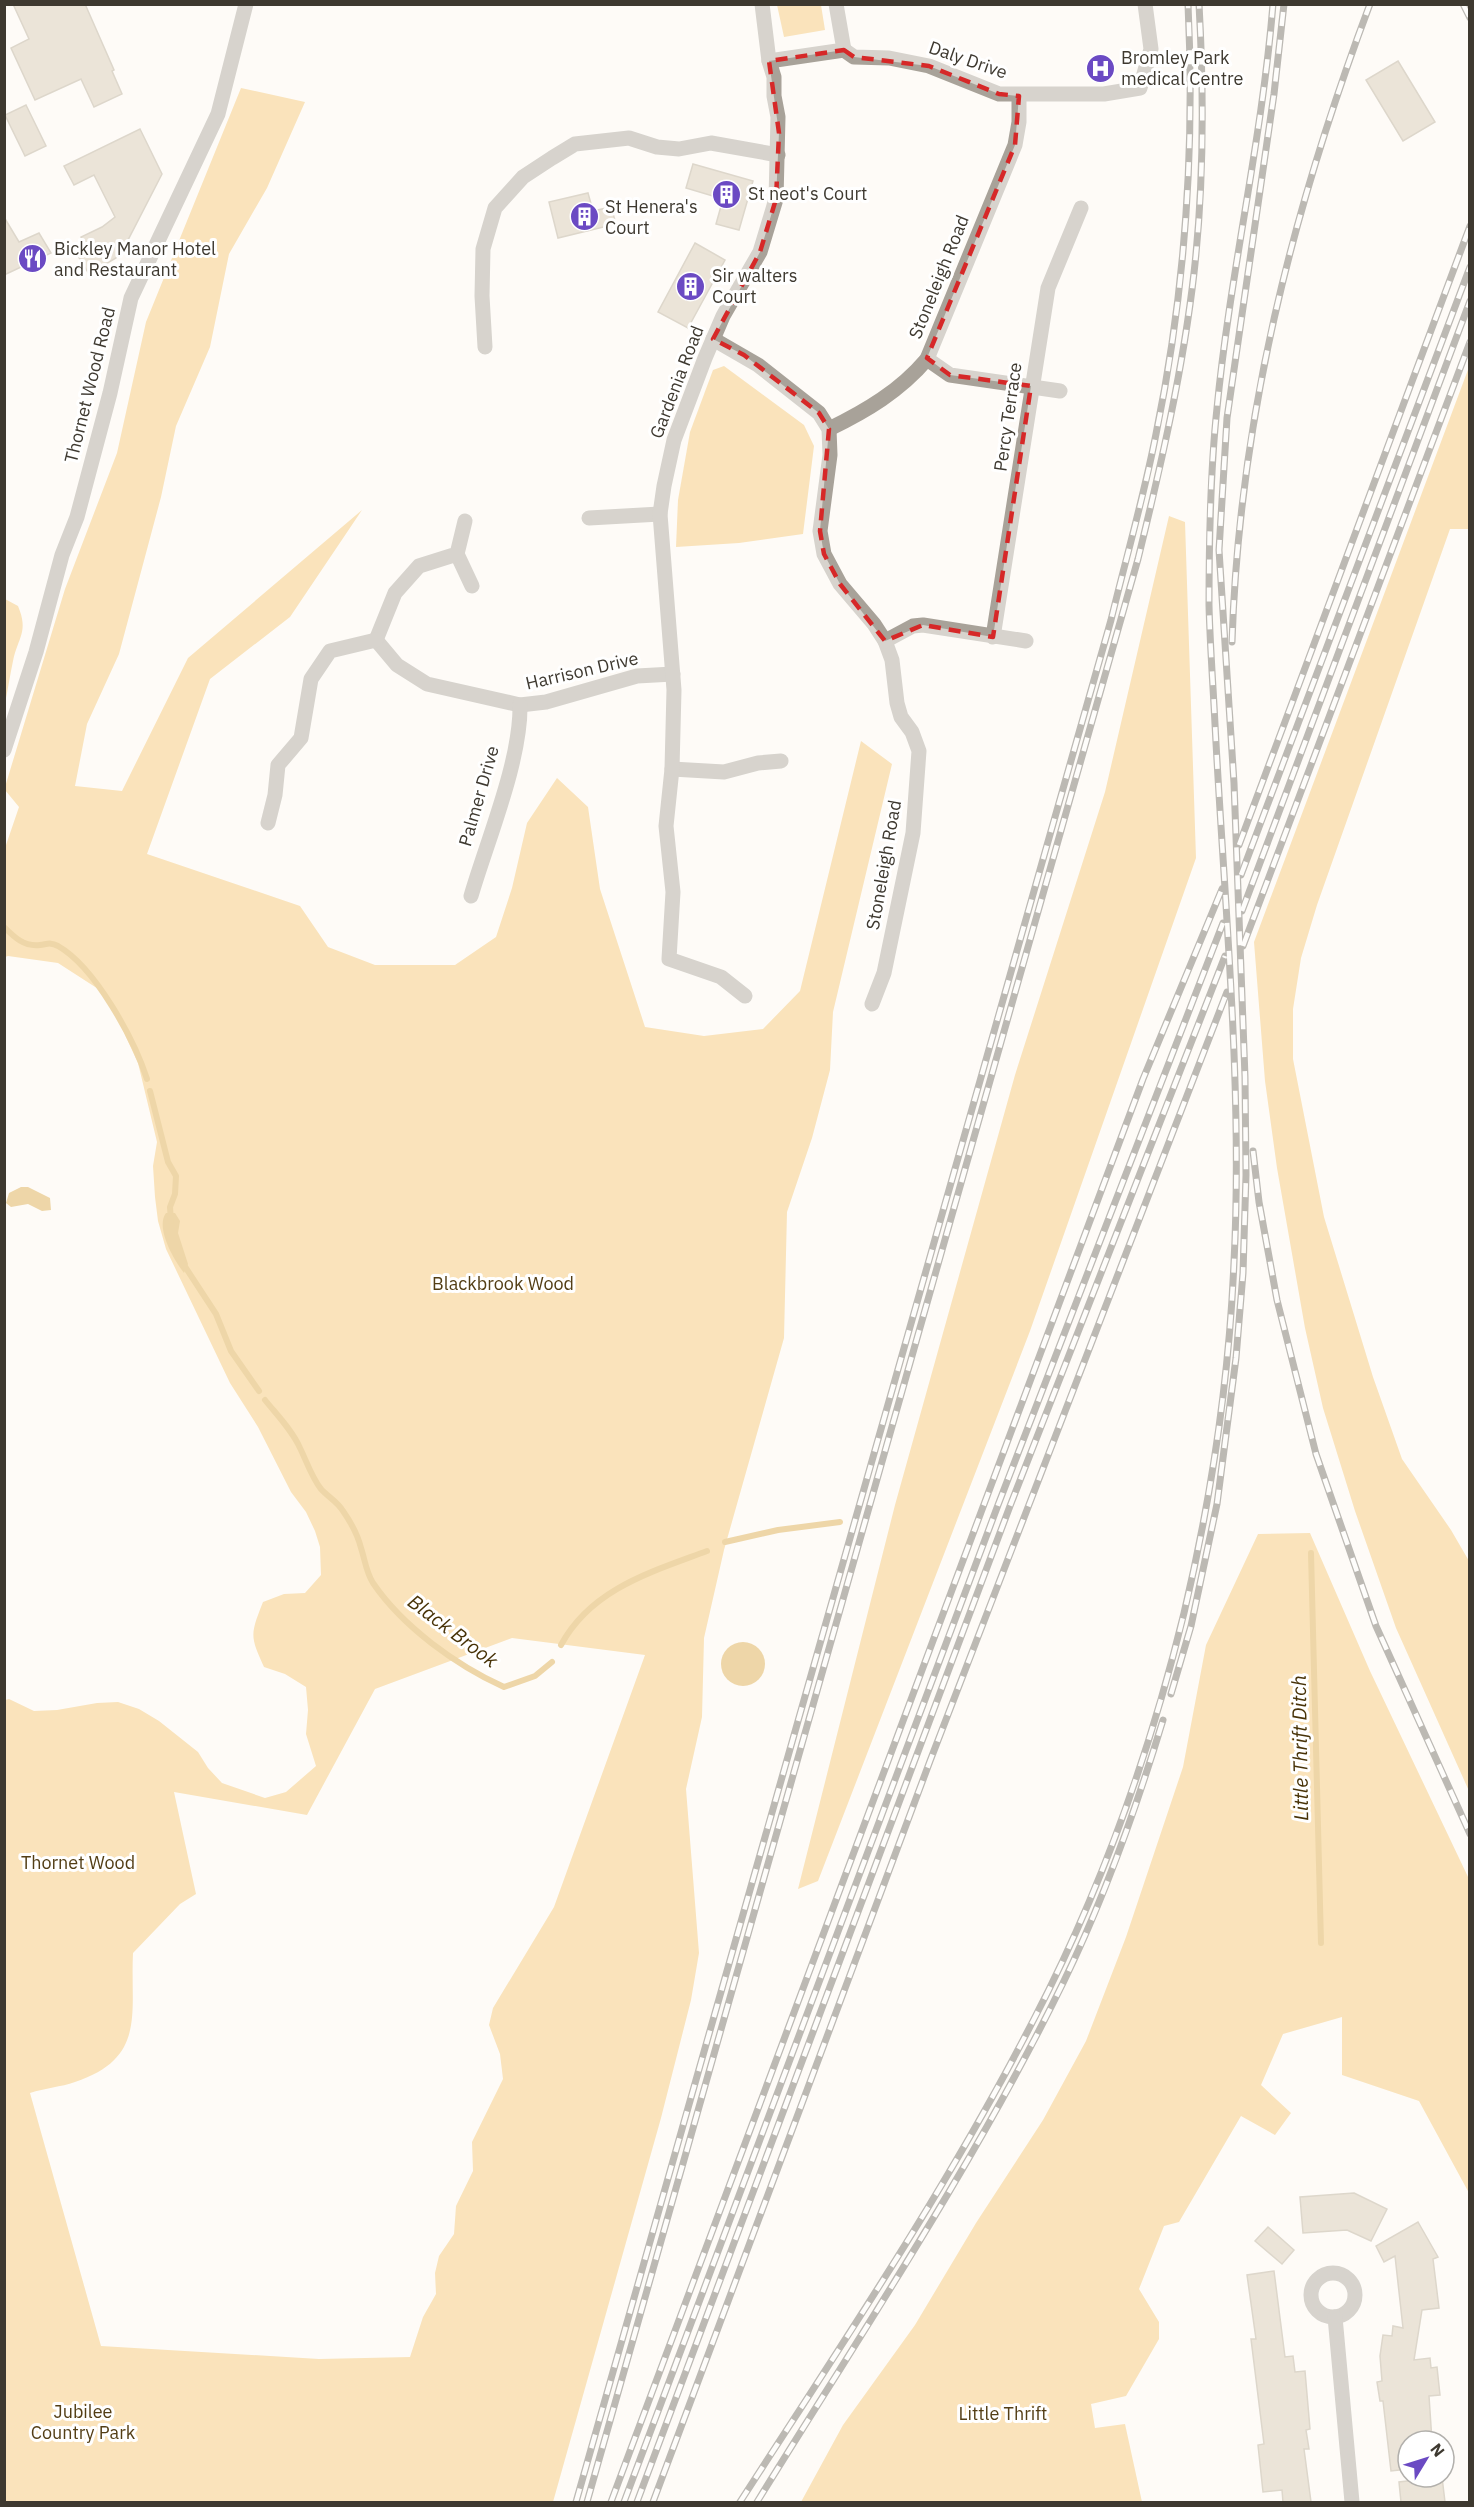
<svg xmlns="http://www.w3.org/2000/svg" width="1474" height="2507" font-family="'IBM Plex Sans',sans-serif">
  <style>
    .green { fill: #f5c672; fill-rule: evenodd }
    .water { fill: #dca947 }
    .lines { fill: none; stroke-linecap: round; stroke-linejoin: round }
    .stream { stroke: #dca947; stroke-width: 6 }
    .building { fill: #d5c8b2; stroke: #b7aa95; stroke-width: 1.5 }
    .minor { stroke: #a8a299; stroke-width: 15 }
    .rail-casing { stroke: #6d6861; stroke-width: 7 }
    .rail { stroke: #fff; stroke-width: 4.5; stroke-dasharray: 14; stroke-linecap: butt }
    .marked { fill: none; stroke: #d62828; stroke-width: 4.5; stroke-dasharray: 12 8; stroke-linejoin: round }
    .labels { text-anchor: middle; stroke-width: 6; stroke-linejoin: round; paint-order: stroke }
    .poi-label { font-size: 18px; fill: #3e3930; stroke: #fff; text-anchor: start }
    .street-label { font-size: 18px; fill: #3e3930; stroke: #fff }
    .park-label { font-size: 18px; fill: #533e15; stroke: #fff }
    .water-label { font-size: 20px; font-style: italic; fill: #483308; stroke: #fff }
  </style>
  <rect width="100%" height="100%" fill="#fefbf7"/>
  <g class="green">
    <polygon points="777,5 821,5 825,30 784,37"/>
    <path d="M 241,88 L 305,102 L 267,188 L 229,254 L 210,347 L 176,426 L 161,497 L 119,654 L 87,724 L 75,786 L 122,791 L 188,658 L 362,510 L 290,617 L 210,679 L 147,854 L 300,906 L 328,947 L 375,965 L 455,965 L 496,937 L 512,888 L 527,823 L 557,778 L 588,807 L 600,889 L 645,1027 L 704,1036 L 763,1029 L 800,991 L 861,741 L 892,764 L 833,1012 L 830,1070 L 812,1138 L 787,1212 L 784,1338 L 724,1550 L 704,1638 L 702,1717 L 686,1789 L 699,1953 L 691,2000 L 661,2118 L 553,2502 L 5,2502 L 5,1700 L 9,1699 L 34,1711 L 57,1710 L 97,1703 L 118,1702 L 139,1709 L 159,1721 L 198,1752 L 208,1768 L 222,1783 L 265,1798 L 286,1792 L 316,1766 L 306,1734 L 308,1710 L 306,1687 L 285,1674 L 264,1667 C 250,1636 250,1635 263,1602 L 284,1594 L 305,1593 L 321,1575 L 320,1547 L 315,1531 L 306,1512 L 291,1492 L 258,1427 L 230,1383 L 166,1249 L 158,1221 L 155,1197 L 153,1166 L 157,1142 L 138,1063 L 106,994 L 58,963 L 8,956 L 5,957 L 5,848 L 19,807 L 5,790 L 5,787 L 65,589 L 117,453 L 146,322 ZM 512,1638 L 645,1655 L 554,1907 L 493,2008 L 489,2025 L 500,2054 L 503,2079 L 472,2142 L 473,2171 L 456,2206 L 454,2234 L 439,2256 L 435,2273 L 436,2294 L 423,2317 L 410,2357 L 319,2359 L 101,2346 L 30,2093 C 45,2088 61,2087 75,2082 C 147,2058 130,2013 133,1953 L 180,1904 L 196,1894 L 174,1792 L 307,1815 L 375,1689 Z"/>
    <polygon points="724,366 804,425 814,446 803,534 739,543 676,547 678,500 690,432 713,370"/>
    <polygon points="1469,367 1469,529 1450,529 1317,905 1301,958 1293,1009 1293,1059 1324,1217 1373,1377 1402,1459 1451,1530 1469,1561 1469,1791 1396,1628 1355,1511 1323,1408 1305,1328 1277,1168 1265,1081 1254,942"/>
    <polygon points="1169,516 1185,522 1196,858 1030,1331 818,1881 798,1889 895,1505 1015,1075 1105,792"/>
    <path d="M 5,599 L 18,606 C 29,632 18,637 13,661 C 10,675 8,689 5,703 Z"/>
    <polygon points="1310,1533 1370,1671 1469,1879 1469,2193 1419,2101 1342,2075 1342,2017 1283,2034 1261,2085 1291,2113 1275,2135 1241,2116 1179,2222 1164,2226 1139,2289 1159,2322 1159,2339 1126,2396 1091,2404 1095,2428 1125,2424 1142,2502 801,2502 843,2425 915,2325 976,2223 1043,2120 1086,2041 1126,1937 1183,1767 1206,1645 1258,1534"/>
  </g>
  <g class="water">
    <polygon points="21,1187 28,1187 50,1198 51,1210 42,1211 28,1204 11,1207 6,1203 9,1193"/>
    <path d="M 166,1213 L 175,1213 L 180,1221 L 178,1233 L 188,1264 L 184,1273 C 174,1260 155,1228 166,1213 Z"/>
    <circle cx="743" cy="1664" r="22"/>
  </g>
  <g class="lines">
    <g class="stream">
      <path d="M 4,927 C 14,937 24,947 40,945 C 48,944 50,942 58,946 C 95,967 134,1039 147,1079"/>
      <polyline points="150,1091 168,1162 176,1176 175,1194 170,1207 171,1221"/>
      <polyline points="182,1262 216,1314 231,1351 259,1391"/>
      <path d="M 265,1400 C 277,1415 292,1430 300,1448 C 306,1460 312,1478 321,1489 C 328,1497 337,1501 343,1511 C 350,1521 358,1536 361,1548 C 365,1560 366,1572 373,1583 C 403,1627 456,1665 504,1687 L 535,1676 L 552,1662"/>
      <polyline points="725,1542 778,1530 840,1522"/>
      <polyline points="1311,1553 1321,1943"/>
      <path d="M 561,1645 C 591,1589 651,1572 707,1551"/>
    </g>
  </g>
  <g class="building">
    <polygon points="13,4 85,4 114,70 112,71 122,94 94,107 81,79 35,100 11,48 29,39"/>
    <polygon points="1398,61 1435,122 1403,141 1366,80"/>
    <polygon points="26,105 46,146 25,156 5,115"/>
    <polygon points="140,129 162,174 129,238 116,258 89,274 75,251 85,246 81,237 102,227 115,217 94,175 74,185 64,166"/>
    <polygon points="693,164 753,181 739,230 716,224 723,199 686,188"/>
    <polygon points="588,193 593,211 611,207 616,224 558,238 549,202"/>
    <polygon points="4,217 19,242 39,233 51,253 4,275"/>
    <polygon points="695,243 725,260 688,328 658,312"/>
    <polygon points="1354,2193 1387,2209 1371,2241 1347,2230 1303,2233 1300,2197"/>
    <polygon points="1418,2222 1438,2257 1433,2259 1439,2308 1422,2310 1414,2360 1430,2358 1431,2368 1437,2367 1440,2395 1429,2396 1432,2441 1408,2441 1408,2469 1391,2471 1383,2401 1380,2401 1377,2382 1382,2381 1380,2356 1383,2335 1392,2336 1393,2326 1403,2328 1395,2256 1384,2262 1376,2246"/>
    <polygon points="1268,2227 1294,2250 1282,2264 1255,2241"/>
    <polygon points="1274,2271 1285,2357 1293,2356 1295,2372 1305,2371 1310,2429 1306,2430 1309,2449 1304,2449 1311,2502 1283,2502 1282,2490 1263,2492 1258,2445 1264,2444 1251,2339 1256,2339 1247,2275"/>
    <polygon points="1442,2477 1445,2502 1401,2502 1399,2482"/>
  </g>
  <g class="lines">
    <g class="minor">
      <polyline points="844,50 854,57 889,58 929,66 999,94 1104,94 1140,88 1151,49 1145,4"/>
      <polyline points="769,61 844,50 836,4"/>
      <polyline points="713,339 758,365 819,413 829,429 830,455 820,531 824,554 840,584 874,624 885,641 892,660 897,703 901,717 912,732 919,751 913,833 884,973 872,1004"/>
      <polyline points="485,347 482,296 483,249 495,208 523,177 552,158 575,144 629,138 657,147 679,149 711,143 778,155"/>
      <polyline points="927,359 950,375 1060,391"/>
      <path d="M 829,429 C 866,411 900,391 927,359 L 1015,145 L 1019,122 L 1019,96"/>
      <polyline points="589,518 660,514"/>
      <polyline points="457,554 472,586"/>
      <polyline points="993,637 1048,288 1081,208"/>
      <polyline points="376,640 397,665 427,684 520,705 546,702 637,676 673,674"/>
      <polyline points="376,640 395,593 419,566 457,554 465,521"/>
      <polyline points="885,641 913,626 923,625 1026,641"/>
      <polyline points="4,750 36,652 62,555 77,517 110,393 131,298 218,114 246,4"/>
      <polyline points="672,769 724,772 758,763 781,761"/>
      <polyline points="268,823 275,795 278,765 301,738 311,679 330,651 376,640"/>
      <path d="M 471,896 C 487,841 521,761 520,705"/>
      <polyline points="745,996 721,977 669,959 673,892 666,826 672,769 674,690 660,514 664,486 674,440 705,358 723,316 760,252 776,199 778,117 774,96 774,77 769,61 762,4"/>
      <circle cx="1333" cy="2295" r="22"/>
      <polyline points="1335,2317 1352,2502"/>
    </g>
    <defs>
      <g id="rail">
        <polyline points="1463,4 1470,18"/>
        <path d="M 1232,642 C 1239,420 1292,211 1370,4"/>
        <polyline points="1239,845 1470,226"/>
        <polyline points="1241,875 1470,267"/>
        <polyline points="1242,911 1470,301"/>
        <polyline points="1243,946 1470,342"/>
        <polyline points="1253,1151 1259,1202 1277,1300 1316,1454 1376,1626 1470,1834"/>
        <polyline points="1171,1694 1191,1626 1217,1504 1236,1358 1243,1273 1246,1175 1245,1077 1234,783 1219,550 1227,418 1274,94 1284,4"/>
        <path d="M 576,2502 L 1111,620 C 1126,558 1144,496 1156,434 C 1185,293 1195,149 1188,4"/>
        <path d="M 587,2502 L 1138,559 C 1161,465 1183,370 1194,273 C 1204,184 1204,94 1199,4"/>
        <polyline points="611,2502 1143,1079 1222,889"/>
        <polyline points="624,2502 998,1505 1223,923"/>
        <polyline points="637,2502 1010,1506 1225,956"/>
        <polyline points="653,2502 930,1761 1227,992"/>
        <path d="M 740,2502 C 842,2344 948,2187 1034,2019 C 1100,1892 1150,1753 1184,1613 C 1211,1499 1229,1380 1234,1262 C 1243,1086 1224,901 1215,724 C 1213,684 1210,645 1209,605 C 1209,540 1210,473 1217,408 C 1230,273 1262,140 1273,4"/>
        <path d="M 757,2502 C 862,2332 975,2163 1063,1983 C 1104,1899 1136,1809 1163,1720"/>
      </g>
    </defs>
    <use href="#rail" class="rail-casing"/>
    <use href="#rail" class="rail"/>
  </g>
  <path d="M0 0H1474V2507H0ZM 844,50 L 854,57 L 929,66 L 999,94 L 1019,96 L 1015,145 L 927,358 L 950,375 L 1031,386 L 993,637 L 923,625 L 885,641 L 840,584 L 824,554 L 820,531 L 829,429 L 819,413 L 744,355 L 713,339 L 760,252 L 776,199 L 779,133 L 769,61 Z" fill="#fefbf7" fill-opacity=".55" fill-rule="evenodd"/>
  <path class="marked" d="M 844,50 L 854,57 L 929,66 L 999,94 L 1019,96 L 1015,145 L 927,358 L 950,375 L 1031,386 L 993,637 L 923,625 L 885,641 L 840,584 L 824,554 L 820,531 L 829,429 L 819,413 L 744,355 L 713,339 L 760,252 L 776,199 L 779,133 L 769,61 Z"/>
  <defs>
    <symbol id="hospital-disc" viewBox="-11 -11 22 22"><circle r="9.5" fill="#6b4ac3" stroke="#fff"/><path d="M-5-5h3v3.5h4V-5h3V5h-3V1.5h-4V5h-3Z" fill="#fff"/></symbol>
    <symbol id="building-disc" viewBox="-11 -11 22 22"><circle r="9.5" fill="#6b4ac3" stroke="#fff"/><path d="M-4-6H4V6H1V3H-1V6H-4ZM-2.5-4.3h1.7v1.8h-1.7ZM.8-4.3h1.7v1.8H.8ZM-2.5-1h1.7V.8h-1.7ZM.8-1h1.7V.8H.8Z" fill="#fff"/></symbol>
    <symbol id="restaurant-disc" viewBox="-11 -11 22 22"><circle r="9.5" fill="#6b4ac3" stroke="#fff"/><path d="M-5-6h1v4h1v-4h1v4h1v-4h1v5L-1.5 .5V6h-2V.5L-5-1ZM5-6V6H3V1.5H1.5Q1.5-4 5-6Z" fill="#fff"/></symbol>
  </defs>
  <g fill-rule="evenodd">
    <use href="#hospital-disc" x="1084" y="52" width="33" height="33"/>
    <use href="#building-disc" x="710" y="178" width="33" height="33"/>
    <use href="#building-disc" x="568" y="200" width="33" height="33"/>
    <use href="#restaurant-disc" x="16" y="242" width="33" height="33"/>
    <use href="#building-disc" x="674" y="270" width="33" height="33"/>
  </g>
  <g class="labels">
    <g class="poi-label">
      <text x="1121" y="64">Bromley Park<tspan x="1121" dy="21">medical Centre</tspan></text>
      <text x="748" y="200">St neot's Court</text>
      <text x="605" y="213">St Henera's<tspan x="605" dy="21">Court</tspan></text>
      <text x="54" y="255">Bickley Manor Hotel<tspan x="54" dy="21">and Restaurant</tspan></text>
      <text x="712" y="282">Sir walters<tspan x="712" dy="21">Court</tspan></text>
    </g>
    <g class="street-label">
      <text transform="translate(968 60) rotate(19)" y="6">Daly Drive</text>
      <text transform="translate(939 277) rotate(-68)" y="6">Stoneleigh Road</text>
      <text transform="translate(677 382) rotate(-69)" y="6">Gardenia Road</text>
      <text transform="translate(90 385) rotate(-76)" y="6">Thornet Wood Road</text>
      <text transform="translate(1008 417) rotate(-82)" y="6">Percy Terrace</text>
      <text transform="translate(582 671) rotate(-13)" y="6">Harrison Drive</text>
      <text transform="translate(479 796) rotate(-74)" y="6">Palmer Drive</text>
      <text transform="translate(884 865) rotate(-80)" y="6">Stoneleigh Road</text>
    </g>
    <g class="park-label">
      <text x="503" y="1290">Blackbrook Wood</text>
      <text x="78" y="1869">Thornet Wood</text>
      <text x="83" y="2418">Jubilee<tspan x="83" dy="21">Country Park</tspan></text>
      <text x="1003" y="2420">Little Thrift</text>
    </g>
    <g class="water-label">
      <text transform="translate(453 1631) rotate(37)" y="7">Black Brook</text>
      <text transform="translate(1300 1748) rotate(-91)" y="7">Little Thrift Ditch</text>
    </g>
  </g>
  <rect width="1474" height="2507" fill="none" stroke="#3e3930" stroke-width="12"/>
  <g transform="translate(1426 2459) rotate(52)"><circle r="28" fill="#ffffff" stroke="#b2b0ac" stroke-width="1.5"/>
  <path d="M0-4.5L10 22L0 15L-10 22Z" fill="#6b4ac3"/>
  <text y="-9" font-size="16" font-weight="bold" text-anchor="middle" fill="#3e3930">N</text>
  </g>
</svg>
